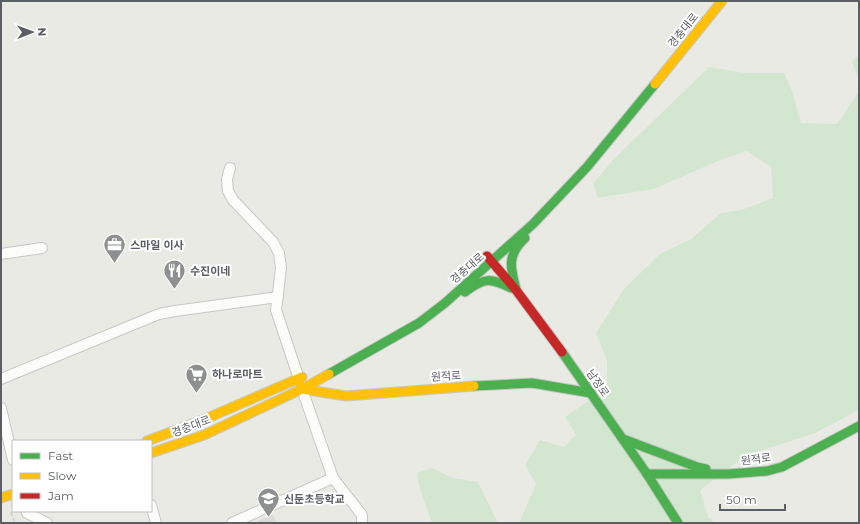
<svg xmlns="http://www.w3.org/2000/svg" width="860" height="524" font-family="Montserrat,'Noto Sans KR',sans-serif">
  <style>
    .education { fill: #dcdad4 }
    .green { fill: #d3e7d0 }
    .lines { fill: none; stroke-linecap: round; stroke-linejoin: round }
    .street-casing { stroke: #c7c7c7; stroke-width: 12 }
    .fast-casing { stroke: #c6c7c5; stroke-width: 11 }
    .slow-casing { stroke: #c6c7c5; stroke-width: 11 }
    .jam-casing { stroke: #c6c7c5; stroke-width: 11 }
    .path { stroke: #c8ccca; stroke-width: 1.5; stroke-dasharray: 4 2; stroke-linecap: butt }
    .street { stroke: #fcfcfb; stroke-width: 10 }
    .fast { stroke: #4caf50; stroke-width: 9 }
    .slow { stroke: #ffc107; stroke-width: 9 }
    .jam { stroke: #c62828; stroke-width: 9 }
    .labels { text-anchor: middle; stroke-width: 4; stroke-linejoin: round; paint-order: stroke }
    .street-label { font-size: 11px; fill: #5b5e63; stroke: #fff }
    .poi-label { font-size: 11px; font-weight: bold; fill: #5b5e63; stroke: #fff; text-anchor: start }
  </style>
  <rect width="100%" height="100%" fill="#eaeae5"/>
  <polygon class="education" points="273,515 277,523 253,523"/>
  <g class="green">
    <polygon points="859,55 859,80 852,62"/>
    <polygon points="709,67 745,73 784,73 792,91 801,123 837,124 859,91 859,410 815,433 747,455 700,490 708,517 715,523 519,523 536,484 525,465 540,440 564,447 576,435 565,417 607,388 607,361 596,333 624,289 660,254 691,239 721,213 741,210 773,198 771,167 747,151 720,160 654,189 598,198 593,184 613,160"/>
    <polygon points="432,468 453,478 478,482 498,523 432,523 419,486 417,473"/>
  </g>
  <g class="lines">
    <defs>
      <g id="street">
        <polyline points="230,168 227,179 228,191 233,200 273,242 279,253 281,268 276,310 299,379"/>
        <polyline points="1,254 42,248"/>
        <polyline points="1,379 159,314 175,311 278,297"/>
        <polyline points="302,389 333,478 362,515 362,523"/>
        <polyline points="1,408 13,460"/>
        <polyline points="151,505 156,523"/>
        <polyline points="27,513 47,523"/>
        <polyline points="232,523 333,478"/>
      </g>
      <g id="fast">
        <path d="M 516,289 C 510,267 507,255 525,238"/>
        <path d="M 465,292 C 485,277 490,278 511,288"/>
        <polyline points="562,352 647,474 678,523"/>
        <polyline points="329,374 419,323 445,303 533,224 587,167 655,84"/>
        <polyline points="474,386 532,383 591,393"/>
        <polyline points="623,439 697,467 706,469"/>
        <polyline points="647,474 728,474 767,471 782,467 859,426"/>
      </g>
      <g id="slow">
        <polyline points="655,84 722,1"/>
        <polyline points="300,382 302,389 346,396 474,386"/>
        <polyline points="147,441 203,420 302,377"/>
        <polyline points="151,453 204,435 302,389 329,374"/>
        <polyline points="1,498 13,494"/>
      </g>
      <polyline id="jam" points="487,256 516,290 562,352"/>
    </defs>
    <use href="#street" class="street-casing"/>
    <use href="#fast" class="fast-casing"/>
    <use href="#slow" class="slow-casing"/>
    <use href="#jam" class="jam-casing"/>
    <polyline class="path" points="11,512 15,523"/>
    <use href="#street" class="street"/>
    <use href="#fast" class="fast"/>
    <use href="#slow" class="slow"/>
    <use href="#jam" class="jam"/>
  </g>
  <defs>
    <symbol id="office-pin" viewBox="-11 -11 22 30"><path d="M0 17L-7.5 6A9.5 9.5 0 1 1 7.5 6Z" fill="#8d8f90" stroke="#fff"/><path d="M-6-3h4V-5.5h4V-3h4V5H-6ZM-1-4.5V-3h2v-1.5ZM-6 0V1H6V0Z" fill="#fff"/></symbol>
    <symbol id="restaurant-pin" viewBox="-11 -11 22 30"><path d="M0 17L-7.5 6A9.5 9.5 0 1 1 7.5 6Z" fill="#8d8f90" stroke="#fff"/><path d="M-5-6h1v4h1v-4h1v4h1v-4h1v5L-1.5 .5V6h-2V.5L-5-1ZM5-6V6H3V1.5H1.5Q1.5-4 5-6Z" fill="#fff"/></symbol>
    <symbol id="supermarket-pin" viewBox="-11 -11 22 30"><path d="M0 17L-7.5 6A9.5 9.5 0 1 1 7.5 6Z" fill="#8d8f90" stroke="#fff"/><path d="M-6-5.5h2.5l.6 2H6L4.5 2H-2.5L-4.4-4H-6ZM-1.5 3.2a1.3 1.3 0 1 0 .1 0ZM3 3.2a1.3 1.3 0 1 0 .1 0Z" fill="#fff"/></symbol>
    <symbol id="school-pin" viewBox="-11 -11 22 30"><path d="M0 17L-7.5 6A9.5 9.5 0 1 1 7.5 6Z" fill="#8d8f90" stroke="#fff"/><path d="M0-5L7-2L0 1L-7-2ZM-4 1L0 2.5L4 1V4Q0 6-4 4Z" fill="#fff"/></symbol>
  </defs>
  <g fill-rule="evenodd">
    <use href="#office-pin" x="102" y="232" width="25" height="34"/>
    <use href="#restaurant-pin" x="162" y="258" width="25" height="34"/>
    <use href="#supermarket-pin" x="184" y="362" width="25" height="34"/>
    <use href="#school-pin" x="256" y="486" width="25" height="34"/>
  </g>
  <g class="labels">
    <g class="street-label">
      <text transform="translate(683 30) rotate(-51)" y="4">경충대로</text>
      <text transform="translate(467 268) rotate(-41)" y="4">경충대로</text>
      <text transform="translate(446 376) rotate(-4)" y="4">원적로</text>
      <text transform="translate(598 383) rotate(55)" y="4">남정로</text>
      <text transform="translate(191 426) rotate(-21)" y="4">경충대로</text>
      <text transform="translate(756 459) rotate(-8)" y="4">원적로</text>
    </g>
    <g class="poi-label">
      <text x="130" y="249">스마일 이사</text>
      <text x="190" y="275">수진이네</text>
      <text x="212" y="378">하나로마트</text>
      <text x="284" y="503">신둔초등학교</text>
    </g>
  </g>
  <rect width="860" height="524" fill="none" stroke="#5b5e63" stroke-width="4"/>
  <rect x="12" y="440" width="140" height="72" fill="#ffffff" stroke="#bdbfc1"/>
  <rect x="20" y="453" width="20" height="6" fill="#4caf50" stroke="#bdbfc1"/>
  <text x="48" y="460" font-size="12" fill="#5b5e63">Fast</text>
  <rect x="20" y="473" width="20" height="6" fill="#ffc107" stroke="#bdbfc1"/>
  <text x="48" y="480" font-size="12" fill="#5b5e63">Slow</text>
  <rect x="20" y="493" width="20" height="6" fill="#c62828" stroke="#bdbfc1"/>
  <text x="48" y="500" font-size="12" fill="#5b5e63">Jam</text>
  <g transform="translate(32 32) rotate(89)" stroke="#ffffff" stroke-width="3" paint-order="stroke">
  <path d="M0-3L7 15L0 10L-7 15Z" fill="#5b5e63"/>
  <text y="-6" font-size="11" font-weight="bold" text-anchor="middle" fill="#5b5e63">N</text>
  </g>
  <path d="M720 504v6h65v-6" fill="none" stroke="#5b5e63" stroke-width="2"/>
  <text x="726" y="504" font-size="12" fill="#5b5e63" stroke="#ffffff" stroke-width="3" paint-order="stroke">50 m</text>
</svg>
